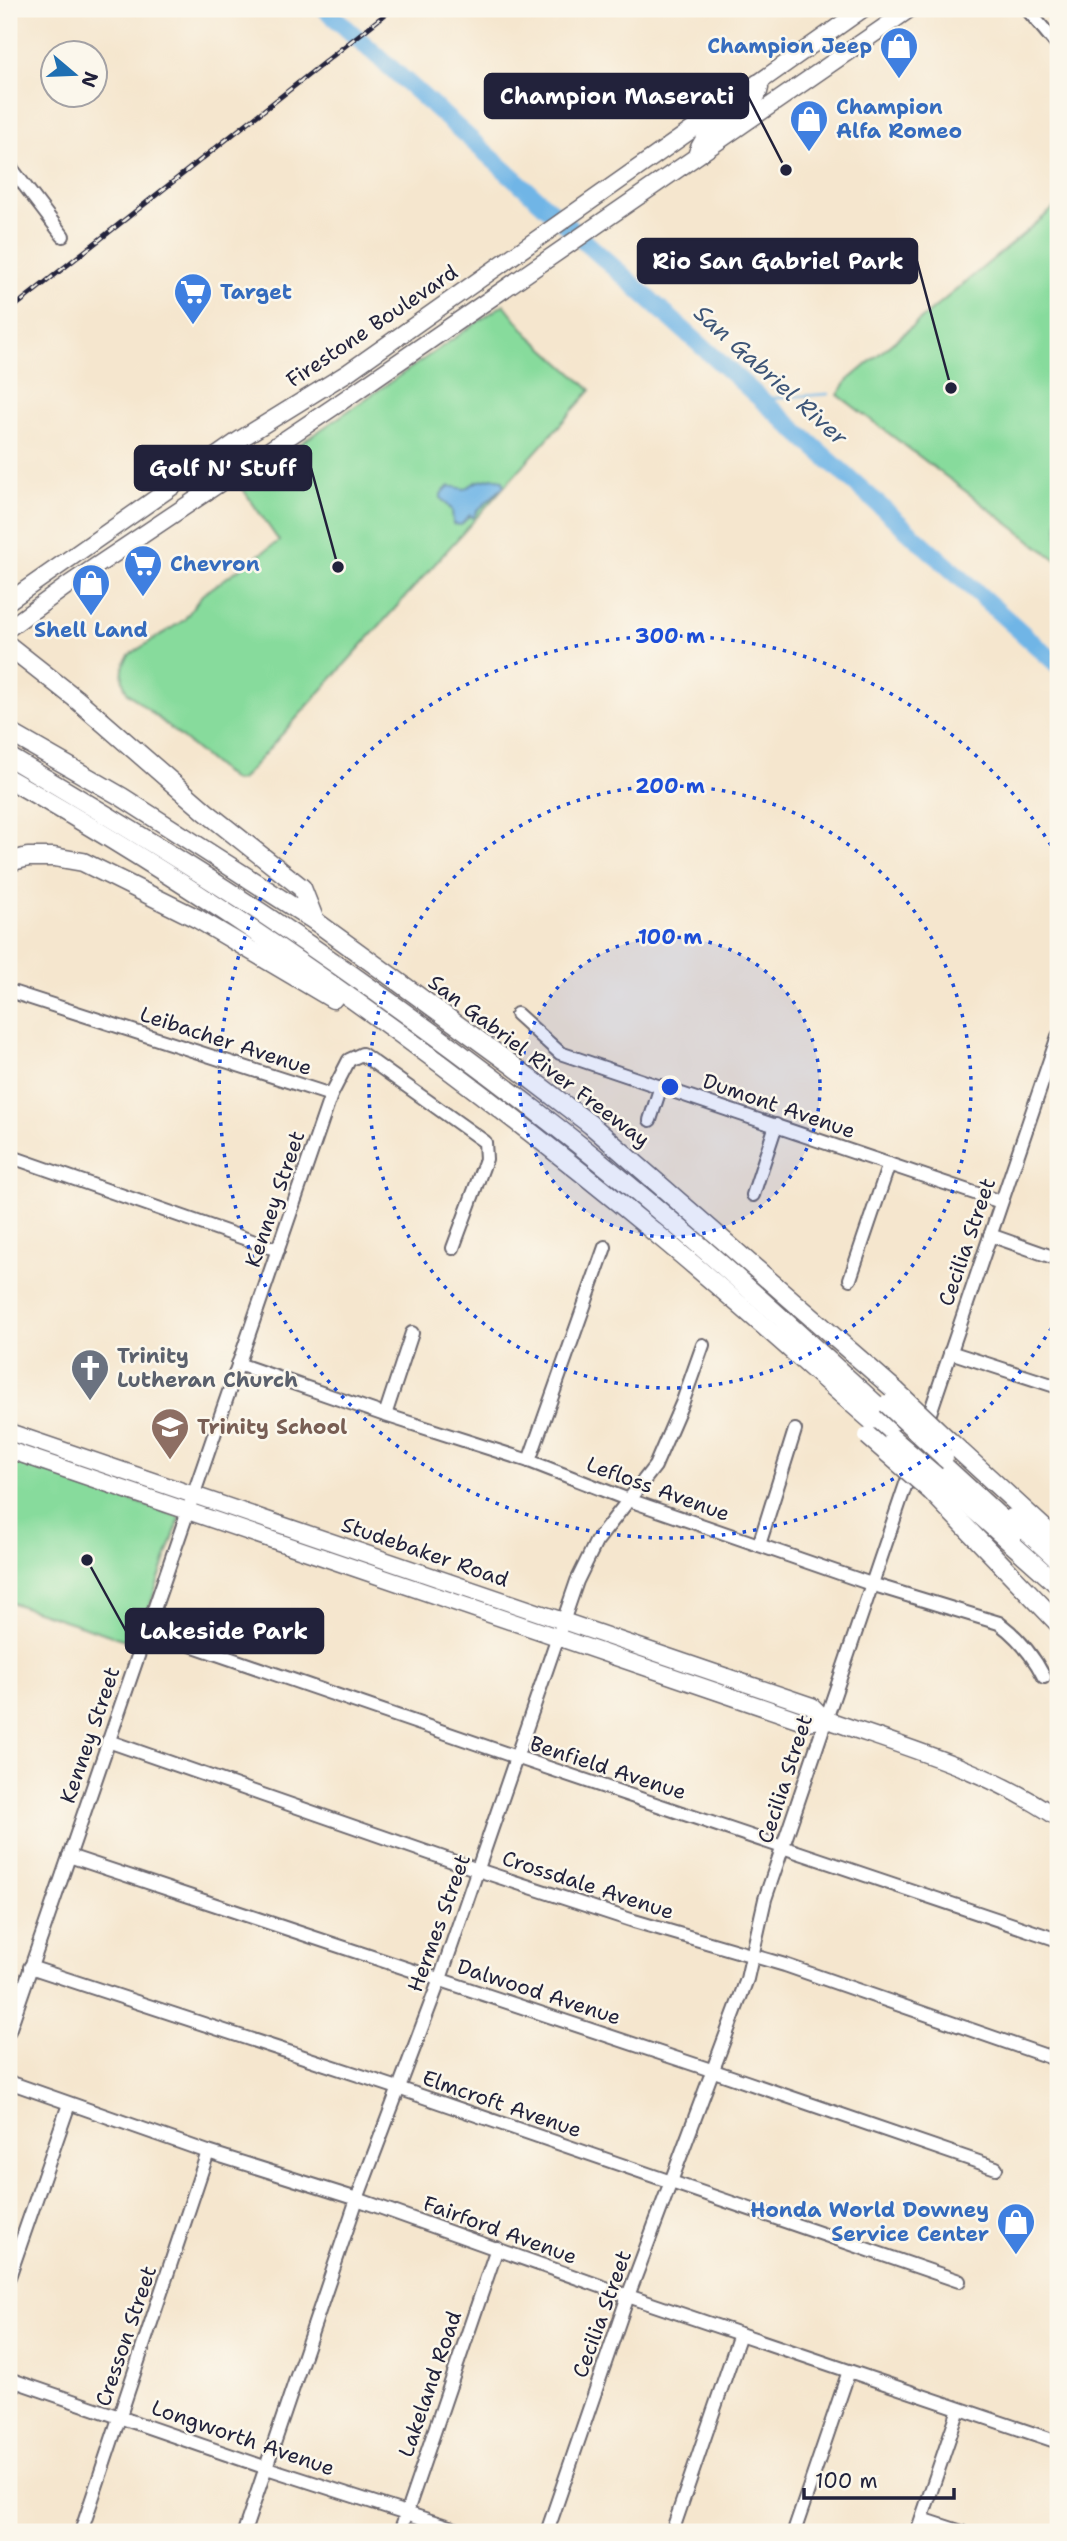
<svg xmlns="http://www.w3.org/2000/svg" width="1067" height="2541" font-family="'Shantell Sans',sans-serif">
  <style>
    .green { fill: #87db9c; stroke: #547e6c; stroke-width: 2 }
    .water { fill: #70b5e6; stroke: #496c90; stroke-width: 2 }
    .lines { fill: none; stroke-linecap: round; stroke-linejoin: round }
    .stream { stroke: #70b5e6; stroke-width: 2.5 }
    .river { stroke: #70b5e6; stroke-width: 18 }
    .minor-casing { stroke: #6c676e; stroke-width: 16 }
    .major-casing { stroke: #6c676e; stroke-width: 19 }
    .highway-casing { stroke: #6c676e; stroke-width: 21 }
    .minor { stroke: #fff; stroke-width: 12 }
    .major { stroke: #fff; stroke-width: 16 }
    .highway { stroke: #fff; stroke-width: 18 }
    .rail-casing { stroke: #22223b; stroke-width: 5 }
    .rail { stroke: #fbf7ec; stroke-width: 2.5; stroke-dasharray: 8; stroke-linecap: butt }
    .highway-bridge-casing { stroke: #6c676e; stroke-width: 21; stroke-linecap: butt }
    .highway-bridge { stroke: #fff; stroke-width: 18 }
    .ring { fill: none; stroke: #1d4ed8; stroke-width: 3.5; stroke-dasharray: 3.5 7 }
    .labels { text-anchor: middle; stroke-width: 5; stroke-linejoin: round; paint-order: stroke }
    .shop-label { font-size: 21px; font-weight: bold; fill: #366cbe; stroke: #fbf7ec; text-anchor: start }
    .street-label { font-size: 21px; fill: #22223b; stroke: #fbf7ec }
    .worship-label { font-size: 21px; font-weight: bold; fill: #5b616d; stroke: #fbf7ec; text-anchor: start }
    .education-label { font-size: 21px; font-weight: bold; fill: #785e54; stroke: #fbf7ec; text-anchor: start }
    .water-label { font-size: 23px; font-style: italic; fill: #3d5577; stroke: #fbf7ec }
    .centre { fill: #1d4ed8; stroke: #fbf7ec; stroke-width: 3.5 }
    .ring-label { font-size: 21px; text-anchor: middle; font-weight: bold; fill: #1d4ed8; stroke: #fbf7ec; stroke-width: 5; stroke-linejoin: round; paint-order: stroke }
    .leader { fill: none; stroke: #22223b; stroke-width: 2.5 }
    .callout-dot { fill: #22223b; stroke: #fbf7ec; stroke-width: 2.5 }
    .callout { fill: #22223b; stroke: #22223b; stroke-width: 2.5 }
    .callout-label { font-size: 23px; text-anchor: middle; font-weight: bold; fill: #fff }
  </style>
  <rect width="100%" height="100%" fill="#fbf7ec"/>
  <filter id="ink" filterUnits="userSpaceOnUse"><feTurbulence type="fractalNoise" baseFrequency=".0143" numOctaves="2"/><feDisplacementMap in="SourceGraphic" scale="14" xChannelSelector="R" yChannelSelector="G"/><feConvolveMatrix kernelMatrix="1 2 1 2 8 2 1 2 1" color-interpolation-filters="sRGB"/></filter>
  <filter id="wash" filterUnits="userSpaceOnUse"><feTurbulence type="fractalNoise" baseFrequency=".00686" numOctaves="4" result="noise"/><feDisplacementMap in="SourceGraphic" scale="28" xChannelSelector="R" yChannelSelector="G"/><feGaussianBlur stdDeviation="1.57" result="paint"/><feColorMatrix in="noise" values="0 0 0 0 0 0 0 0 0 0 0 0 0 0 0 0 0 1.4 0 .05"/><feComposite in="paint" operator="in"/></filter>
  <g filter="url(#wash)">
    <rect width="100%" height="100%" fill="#f5e6ce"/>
    <g class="green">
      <polygon points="1058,205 1058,561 838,395 848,380"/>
      <path d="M 504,304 L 528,334 L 591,390 L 241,780 L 234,781 L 128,693 C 120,682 121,665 129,655 L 184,620 L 202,595 L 279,541 L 240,485 Z"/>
      <polygon points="9,1458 180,1517 137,1644 9,1602"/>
    </g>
    <polygon class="water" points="492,478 503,480 504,486 477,511 473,518 470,515 461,525 453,524 452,510 441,498 441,494 449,486 465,489 476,482"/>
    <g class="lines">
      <polyline class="stream" points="760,399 828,394"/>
      <polyline class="river" points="325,9 1058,665"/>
    </g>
  </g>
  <g filter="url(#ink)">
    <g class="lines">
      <defs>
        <g id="minor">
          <polyline points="1027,9 1058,46"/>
          <polyline points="9,165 63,236"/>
          <polyline points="9,991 331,1095 349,1060 362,1054 485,1142 486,1159 453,1248"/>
          <polyline points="517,1014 560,1053 1001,1202"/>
          <polyline points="650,1120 661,1086"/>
          <polyline points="9,1156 278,1250"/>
          <polyline points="753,1195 776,1125"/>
          <polyline points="990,1235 1058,1259"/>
          <polyline points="850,1279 889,1164"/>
          <polyline points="950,1352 1058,1387"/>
          <path d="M 238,1364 L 385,1415 L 529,1461 L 629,1500 L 871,1584 L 999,1623 C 1019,1638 1033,1655 1044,1677"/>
          <polyline points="385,1415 412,1333"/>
          <polyline points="529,1461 605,1247"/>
          <polyline points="759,1545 795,1430"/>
          <polyline points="147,1630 516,1757 1058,1940"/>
          <polyline points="108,1741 478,1870 634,1921 785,1965 1058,2060"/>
          <polyline points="69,1856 714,2071 996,2168"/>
          <polyline points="30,1967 398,2088 959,2281"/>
          <polyline points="9,2031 331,1095"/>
          <polyline points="9,2082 208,2152 357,2199 628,2296 1058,2442"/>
          <polyline points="9,2277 69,2104"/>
          <polyline points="9,2379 267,2468 465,2532"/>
          <polyline points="922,2519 962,2532"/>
          <polyline points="81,2532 208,2152"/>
          <polyline points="244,2532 357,2199 440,1979 577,1581 596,1542 655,1466 683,1401 703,1345"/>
          <polyline points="400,2532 497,2248"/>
          <polyline points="547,2532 628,2296 747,1979 765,1899 1058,1036"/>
          <polyline points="672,2532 740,2334"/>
          <polyline points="794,2532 849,2371"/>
          <polyline points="917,2532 959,2409"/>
        </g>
        <g id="major">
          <path d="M 697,153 C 706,121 757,111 760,88 L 757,83"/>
          <polyline points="9,601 239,440 347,373 863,9"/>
          <polyline points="9,628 68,585 332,408 910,9"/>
          <path d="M 9,1432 L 812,1706 L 825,1719 C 904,1747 988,1770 1058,1818"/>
          <polyline points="9,1450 806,1722 825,1719"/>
        </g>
        <g id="highway">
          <polyline points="9,646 75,698 206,812 302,888 315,921"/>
          <polyline points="9,732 122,797 315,921 511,1064 591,1125 896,1391"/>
          <path d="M 9,757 C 97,809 184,861 269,918 C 360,979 449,1044 536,1111 C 661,1207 778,1314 894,1421"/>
          <path d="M 9,779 C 239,909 455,1067 658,1235 C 738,1301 815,1372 893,1439"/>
          <polyline points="9,862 28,857 54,857 83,862 198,919 333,999"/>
          <polyline points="949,1441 1058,1541"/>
          <polyline points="941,1463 1016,1532"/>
          <polyline points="936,1476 1058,1585"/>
          <polyline points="931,1491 1058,1623"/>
          <polyline points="1012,1518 1058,1560"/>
        </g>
      </defs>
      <use href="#minor" class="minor-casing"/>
      <use href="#major" class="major-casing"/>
      <use href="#highway" class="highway-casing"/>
      <use href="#minor" class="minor"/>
      <use href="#major" class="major"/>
      <use href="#highway" class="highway"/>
      <defs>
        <polyline id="rail" points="9,311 392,9"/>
      </defs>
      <use href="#rail" class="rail-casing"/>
      <use href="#rail" class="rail"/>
      <defs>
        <g id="highway-bridge">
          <polyline points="896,1391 949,1441"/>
          <polyline points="887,1404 944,1457"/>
          <polyline points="868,1436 931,1491"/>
          <polyline points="893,1439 936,1476"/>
        </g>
      </defs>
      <use href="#highway-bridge" class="highway-bridge-casing"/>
      <use href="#highway-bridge" class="highway-bridge"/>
    </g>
  </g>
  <circle cx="670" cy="1087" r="150" fill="#1d4ed8" fill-opacity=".12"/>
  <g class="ring">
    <circle cx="670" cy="1087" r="150"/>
    <circle cx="670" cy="1087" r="301"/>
    <path d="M1057 1319A451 451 0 1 1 1057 855"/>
  </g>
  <defs>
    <symbol id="shop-pin" viewBox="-11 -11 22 30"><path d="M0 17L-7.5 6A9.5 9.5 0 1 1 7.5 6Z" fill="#3f7fe0" stroke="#fbf7ec"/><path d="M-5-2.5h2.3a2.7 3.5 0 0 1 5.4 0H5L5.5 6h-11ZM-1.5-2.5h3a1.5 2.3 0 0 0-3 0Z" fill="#fff"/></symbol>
    <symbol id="supermarket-pin" viewBox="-11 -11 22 30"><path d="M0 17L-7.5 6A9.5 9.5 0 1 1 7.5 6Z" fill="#3f7fe0" stroke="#fbf7ec"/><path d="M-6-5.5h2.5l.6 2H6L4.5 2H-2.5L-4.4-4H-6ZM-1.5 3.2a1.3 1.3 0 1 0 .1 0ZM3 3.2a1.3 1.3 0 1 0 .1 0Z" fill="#fff"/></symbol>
    <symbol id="church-pin" viewBox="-11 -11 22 30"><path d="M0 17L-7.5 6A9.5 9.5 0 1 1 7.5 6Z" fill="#6b7280" stroke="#fbf7ec"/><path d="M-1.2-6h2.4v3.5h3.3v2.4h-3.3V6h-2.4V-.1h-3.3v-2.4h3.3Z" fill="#fff"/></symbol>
    <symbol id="school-pin" viewBox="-11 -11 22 30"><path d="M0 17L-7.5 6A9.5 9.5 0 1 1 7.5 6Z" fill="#8d6e63" stroke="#fbf7ec"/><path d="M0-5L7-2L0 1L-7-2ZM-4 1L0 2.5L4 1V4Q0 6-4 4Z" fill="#fff"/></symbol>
  </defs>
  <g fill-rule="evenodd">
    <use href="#shop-pin" x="877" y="24" width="44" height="60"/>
    <use href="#shop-pin" x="787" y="97" width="44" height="60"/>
    <use href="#supermarket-pin" x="171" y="270" width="44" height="60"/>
    <use href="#supermarket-pin" x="121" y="542" width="44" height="60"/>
    <use href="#shop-pin" x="69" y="561" width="44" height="60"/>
    <use href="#church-pin" x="68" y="1346" width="44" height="60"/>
    <use href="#school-pin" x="148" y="1405" width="44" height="60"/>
    <use href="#shop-pin" x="994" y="2200" width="44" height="60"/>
  </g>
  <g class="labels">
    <g class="shop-label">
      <text x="872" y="53" text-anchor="end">Champion Jeep</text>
      <text x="836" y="114">Champion<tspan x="836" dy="24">Alfa Romeo</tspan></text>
      <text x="220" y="299">Target</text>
      <text x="170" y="571">Chevron</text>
      <text x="91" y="637" text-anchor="middle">Shell Land</text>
      <text x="989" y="2217" text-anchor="end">Honda World Downey<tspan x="989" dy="24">Service Center</tspan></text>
    </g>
    <g class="street-label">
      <text transform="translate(372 326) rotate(-34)" y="7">Firestone Boulevard</text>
      <text transform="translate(226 1041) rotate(18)" y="7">Leibacher Avenue</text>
      <text transform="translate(539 1061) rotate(37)" y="7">San Gabriel River Freeway</text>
      <text transform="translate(779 1106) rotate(19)" y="7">Dumont Avenue</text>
      <text transform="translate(275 1199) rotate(-71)" y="7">Kenney Street</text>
      <text transform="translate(967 1242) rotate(-71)" y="7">Cecilia Street</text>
      <text transform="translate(658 1489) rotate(20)" y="7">Lefloss Avenue</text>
      <text transform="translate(425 1552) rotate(19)" y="7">Studebaker Road</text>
      <text transform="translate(90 1735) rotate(-71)" y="7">Kenney Street</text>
      <text transform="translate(608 1768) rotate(18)" y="7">Benfield Avenue</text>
      <text transform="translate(785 1779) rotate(-72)" y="7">Cecilia Street</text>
      <text transform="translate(588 1885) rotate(18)" y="7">Crossdale Avenue</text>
      <text transform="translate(439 1923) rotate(-70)" y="7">Hermes Street</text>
      <text transform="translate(539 1992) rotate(18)" y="7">Dalwood Avenue</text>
      <text transform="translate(502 2104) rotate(19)" y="7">Elmcroft Avenue</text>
      <text transform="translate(500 2230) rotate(20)" y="7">Fairford Avenue</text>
      <text transform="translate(602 2314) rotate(-70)" y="7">Cecilia Street</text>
      <text transform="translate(126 2336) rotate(-71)" y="7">Cresson Street</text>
      <text transform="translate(430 2384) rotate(-71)" y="7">Lakeland Road</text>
      <text transform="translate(243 2438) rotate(19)" y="7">Longworth Avenue</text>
    </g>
    <g class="worship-label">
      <text x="117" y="1363">Trinity<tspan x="117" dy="24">Lutheran Church</tspan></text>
    </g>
    <g class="education-label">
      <text x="197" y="1434">Trinity School</text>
    </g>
    <g class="water-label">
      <text transform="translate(771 375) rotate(42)" y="8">San Gabriel River</text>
    </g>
  </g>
  <circle cx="670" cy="1087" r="10" class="centre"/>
  <g class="ring-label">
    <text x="670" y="643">300 m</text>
    <text x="670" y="793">200 m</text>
    <text x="670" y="944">100 m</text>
  </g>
  <path class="leader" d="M786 170L748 96M951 388L917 261M338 567L311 468M87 1560L126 1631"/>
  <g class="callout-dot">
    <circle cx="786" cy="170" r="7"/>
    <circle cx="951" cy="388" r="7"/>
    <circle cx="338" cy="567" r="7"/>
    <circle cx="87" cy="1560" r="7"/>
  </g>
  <g class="callout">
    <rect x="485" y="74" width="263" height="44" rx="7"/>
    <rect x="638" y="239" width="279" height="44" rx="7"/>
    <rect x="135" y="446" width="176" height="44" rx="7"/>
    <rect x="126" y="1609" width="197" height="44" rx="7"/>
  </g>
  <g class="callout-label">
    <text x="617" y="104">Champion Maserati</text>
    <text x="778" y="269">Rio San Gabriel Park</text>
    <text x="223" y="476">Golf N' Stuff</text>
    <text x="224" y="1639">Lakeside Park</text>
  </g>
  <rect width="1067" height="2541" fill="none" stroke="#fbf7ec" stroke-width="35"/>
  <g transform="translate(74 74) rotate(109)"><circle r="33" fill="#fbf7ec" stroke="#a4a2a5" stroke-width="2"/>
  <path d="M0-5L12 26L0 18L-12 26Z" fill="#1f6fb2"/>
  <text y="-10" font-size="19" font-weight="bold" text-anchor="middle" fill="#22223b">N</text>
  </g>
  <path d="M804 2488v10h150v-10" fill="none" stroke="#22223b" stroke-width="3.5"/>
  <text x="815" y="2488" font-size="21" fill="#22223b" stroke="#fbf7ec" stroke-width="5" paint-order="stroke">100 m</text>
</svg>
